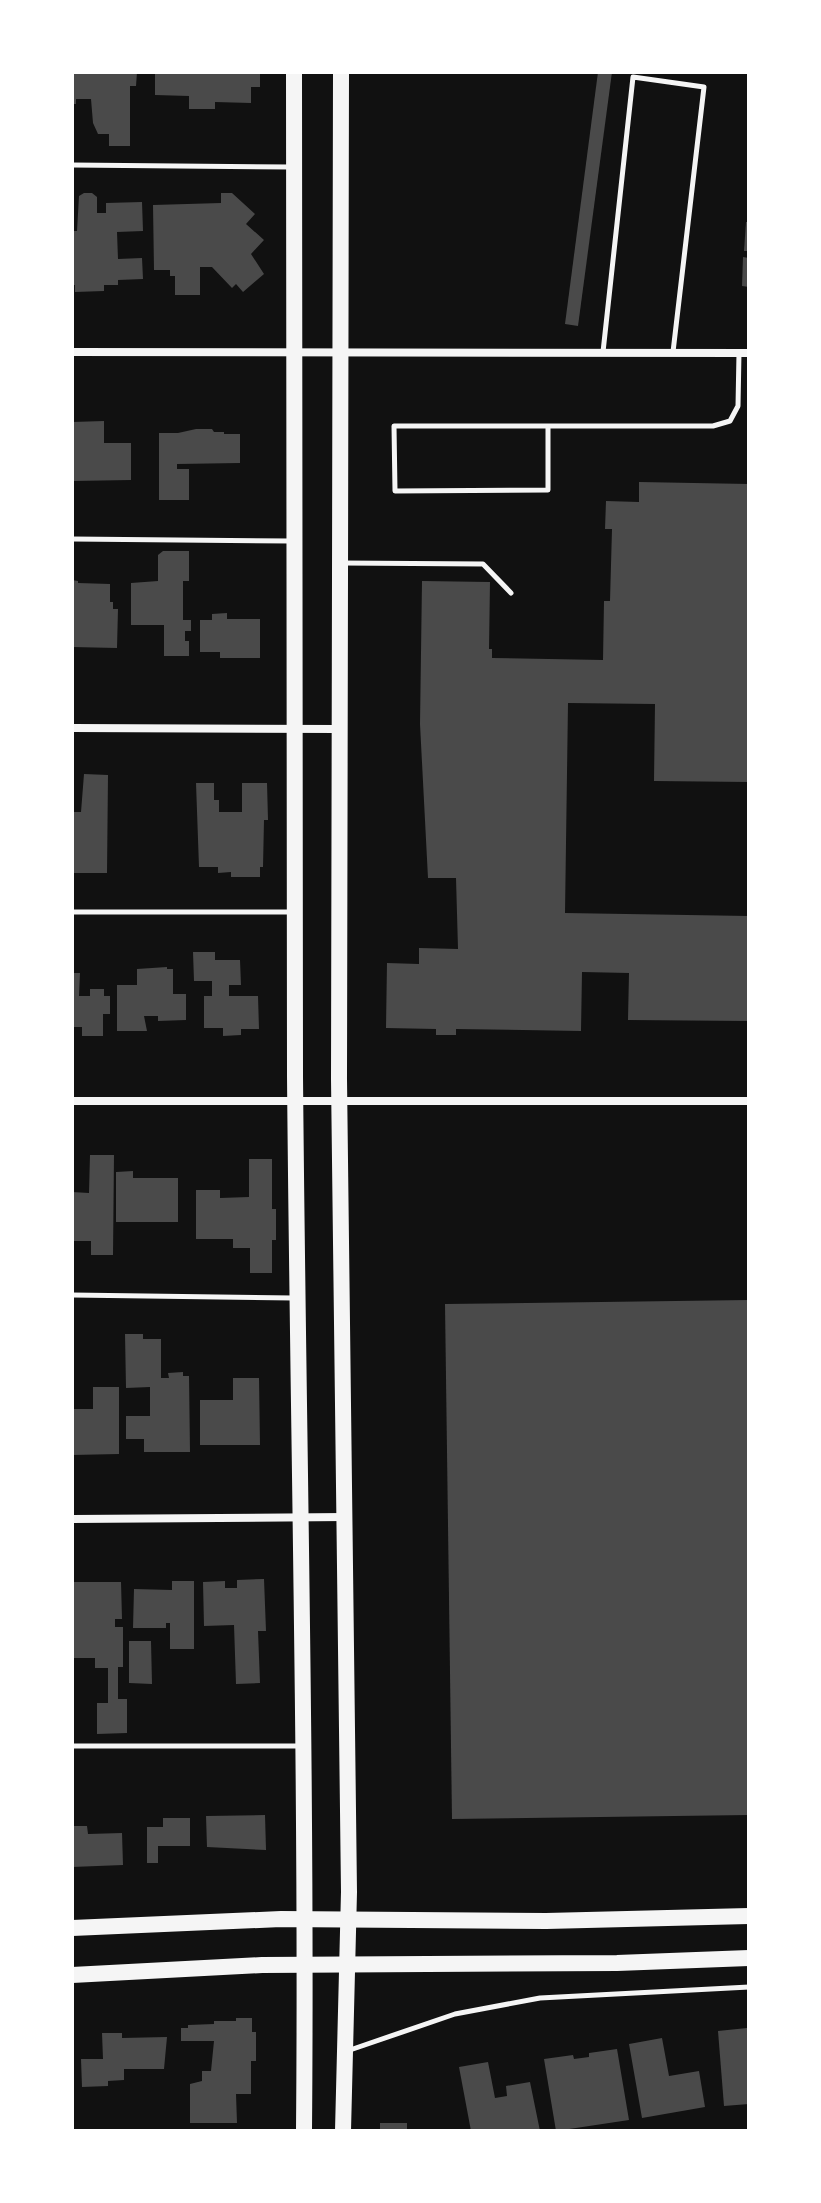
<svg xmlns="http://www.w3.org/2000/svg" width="821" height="2203" font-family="'DM Sans',sans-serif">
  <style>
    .building { fill: #4a4a4a }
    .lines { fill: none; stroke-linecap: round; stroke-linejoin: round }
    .service { stroke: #f5f5f5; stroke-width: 5 }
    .minor { stroke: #f5f5f5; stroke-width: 8 }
    .secondary { stroke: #f5f5f5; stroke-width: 16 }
  </style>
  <rect width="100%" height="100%" fill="#111"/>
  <g class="building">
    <polygon points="72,72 137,72 136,86 130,86 130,146 109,146 109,134 98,134 93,123 91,99 76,99 76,104 72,104"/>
    <polygon points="160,72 260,72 260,87 251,87 251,103 215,102 215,109 189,109 189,96 155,95 155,74"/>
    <polygon points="598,72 612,72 578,326 565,324"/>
    <polygon points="84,193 92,193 97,197 97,213 106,213 106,203 142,202 143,231 117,232 118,259 142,258 143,279 118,280 118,285 104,285 104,291 75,292 75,285 72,285 72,231 77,231 79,196"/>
    <polygon points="221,193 232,193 255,214 246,224 264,240 251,254 264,274 243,292 236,284 232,288 212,267 200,267 200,295 175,295 175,276 170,276 170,270 154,270 153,205 221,203"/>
    <polygon points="746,222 749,222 749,251 744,251"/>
    <polygon points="743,257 749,258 749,287 742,286"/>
    <polygon points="104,421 104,443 131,443 131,480 72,481 72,422"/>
    <polygon points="196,429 212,429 214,432 224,432 224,434 240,434 240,463 177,464 177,469 189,469 189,500 159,500 159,433 178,433"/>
    <polygon points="639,482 749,484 749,782 654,781 655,704 568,703 565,913 749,916 749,1021 628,1020 629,973 582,972 581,1031 456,1029 456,1035 436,1035 436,1029 386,1028 387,963 419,964 419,948 458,949 456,878 428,878 420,724 422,581 490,582 489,649 492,649 492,658 603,660 604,601 610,601 612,529 605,529 606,501 639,502"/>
    <polygon points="163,551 189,551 189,581 183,581 183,620 191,620 191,631 185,631 185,641 189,641 189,656 164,656 164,625 131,625 131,583 158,581 158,555"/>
    <polygon points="72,580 78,581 78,583 110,584 110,602 113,602 113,609 118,609 117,648 72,647"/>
    <polygon points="227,613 227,619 260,619 260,658 220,658 220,652 200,652 200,620 212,620 212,614"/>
    <polygon points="84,774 108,775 107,873 72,873 72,812 81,812"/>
    <polygon points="196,783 214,783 214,800 219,800 219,812 242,812 242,783 267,783 268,820 264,820 263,867 260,867 260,877 231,877 231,872 218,873 218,867 199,867"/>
    <polygon points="193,952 215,952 215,960 240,960 241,985 229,985 229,996 258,996 259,1029 241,1029 241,1035 223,1036 223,1028 204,1028 204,996 212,996 212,981 194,981"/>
    <polygon points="167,967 167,969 173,969 173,994 186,994 186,1020 158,1021 158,1016 144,1016 147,1031 117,1031 117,985 137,985 137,969"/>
    <polygon points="72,973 80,973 79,996 90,996 90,989 104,989 104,996 110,996 110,1014 103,1014 103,1036 82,1036 82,1027 72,1027"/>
    <polygon points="90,1155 114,1155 113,1255 91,1255 91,1241 72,1241 72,1192 89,1193"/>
    <polygon points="249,1159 272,1159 272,1209 276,1209 276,1240 272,1240 272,1273 250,1273 250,1248 233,1248 233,1239 196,1239 196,1190 220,1190 220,1198 249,1197"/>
    <polygon points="133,1171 133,1178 178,1178 178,1222 116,1222 116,1172"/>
    <polygon points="749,1300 749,1815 452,1819 445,1304"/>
    <polygon points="125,1334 143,1334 143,1339 161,1339 161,1378 169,1378 168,1373 183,1372 183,1376 189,1376 190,1452 144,1452 144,1439 126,1439 126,1416 150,1416 150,1387 126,1388"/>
    <polygon points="233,1378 259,1378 260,1445 200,1445 200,1400 233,1400"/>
    <polygon points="93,1387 119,1387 119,1454 72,1455 72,1409 93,1409"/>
    <polygon points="264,1579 266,1631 258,1631 260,1683 236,1684 234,1625 204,1626 203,1582 225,1581 225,1588 237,1588 237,1580"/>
    <polygon points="172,1581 194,1581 194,1649 170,1649 170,1623 166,1623 166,1628 133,1628 134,1589 172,1590"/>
    <polygon points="72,1582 121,1582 122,1619 115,1619 115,1627 123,1627 123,1667 118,1667 118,1699 127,1699 127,1733 97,1734 97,1703 108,1703 108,1668 95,1668 95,1658 72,1658"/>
    <polygon points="129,1641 151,1641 152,1684 129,1683"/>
    <polygon points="265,1815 266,1850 207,1847 206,1816"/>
    <polygon points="163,1818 190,1818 190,1846 158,1846 158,1863 147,1863 147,1827 163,1827"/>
    <polygon points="73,1826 87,1826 88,1834 122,1833 123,1865 72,1867"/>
    <polygon points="236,2018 252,2018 252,2032 256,2032 256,2061 251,2061 251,2094 236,2094 237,2123 190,2123 190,2084 202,2081 202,2071 211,2071 214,2041 181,2041 181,2028 188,2028 188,2025 214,2024 214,2021 236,2021"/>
    <polygon points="747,2028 749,2104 724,2106 718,2031"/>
    <polygon points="102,2033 122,2033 122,2038 167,2037 164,2069 124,2069 124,2080 108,2081 108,2086 82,2087 81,2059 103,2059"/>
    <polygon points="662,2038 669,2076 699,2071 705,2107 642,2118 629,2044"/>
    <polygon points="617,2049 629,2120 556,2131 544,2059 573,2055 574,2059 589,2057 589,2053"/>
    <polygon points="488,2062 495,2098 507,2096 506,2086 530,2082 540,2131 471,2131 459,2067"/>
    <rect x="380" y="2123" width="27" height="8"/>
  </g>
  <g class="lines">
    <g class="service">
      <polyline points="72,165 291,167"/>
      <polyline points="603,352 633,77 704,87 673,352"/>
      <polyline points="548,426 548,490 395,491 394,426 713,426 730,421 738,406 739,353"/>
      <polyline points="72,539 291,541"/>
      <polyline points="342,563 483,564 511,593"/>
      <polyline points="72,912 291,912"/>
      <polyline points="72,1295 293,1298"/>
      <polyline points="72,1746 299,1746"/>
      <polyline points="350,2050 455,2014 540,1998 749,1987"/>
    </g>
    <g class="minor">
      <polyline points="72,352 749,353"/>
      <polyline points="72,728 339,729"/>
      <polyline points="72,1101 749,1101"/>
      <polyline points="72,1519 346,1517"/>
    </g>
    <g class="secondary">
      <path d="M 294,72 C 296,407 293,741 295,1076 C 298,1428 307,1779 304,2131"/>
      <polyline points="341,72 339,1079 349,1892 343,2131"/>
      <polyline points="72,1928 281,1919 546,1921 749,1916"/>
      <polyline points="72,1975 262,1965 617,1963 749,1958"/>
    </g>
  </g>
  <rect width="821" height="2203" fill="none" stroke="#ffffff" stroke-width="148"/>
</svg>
